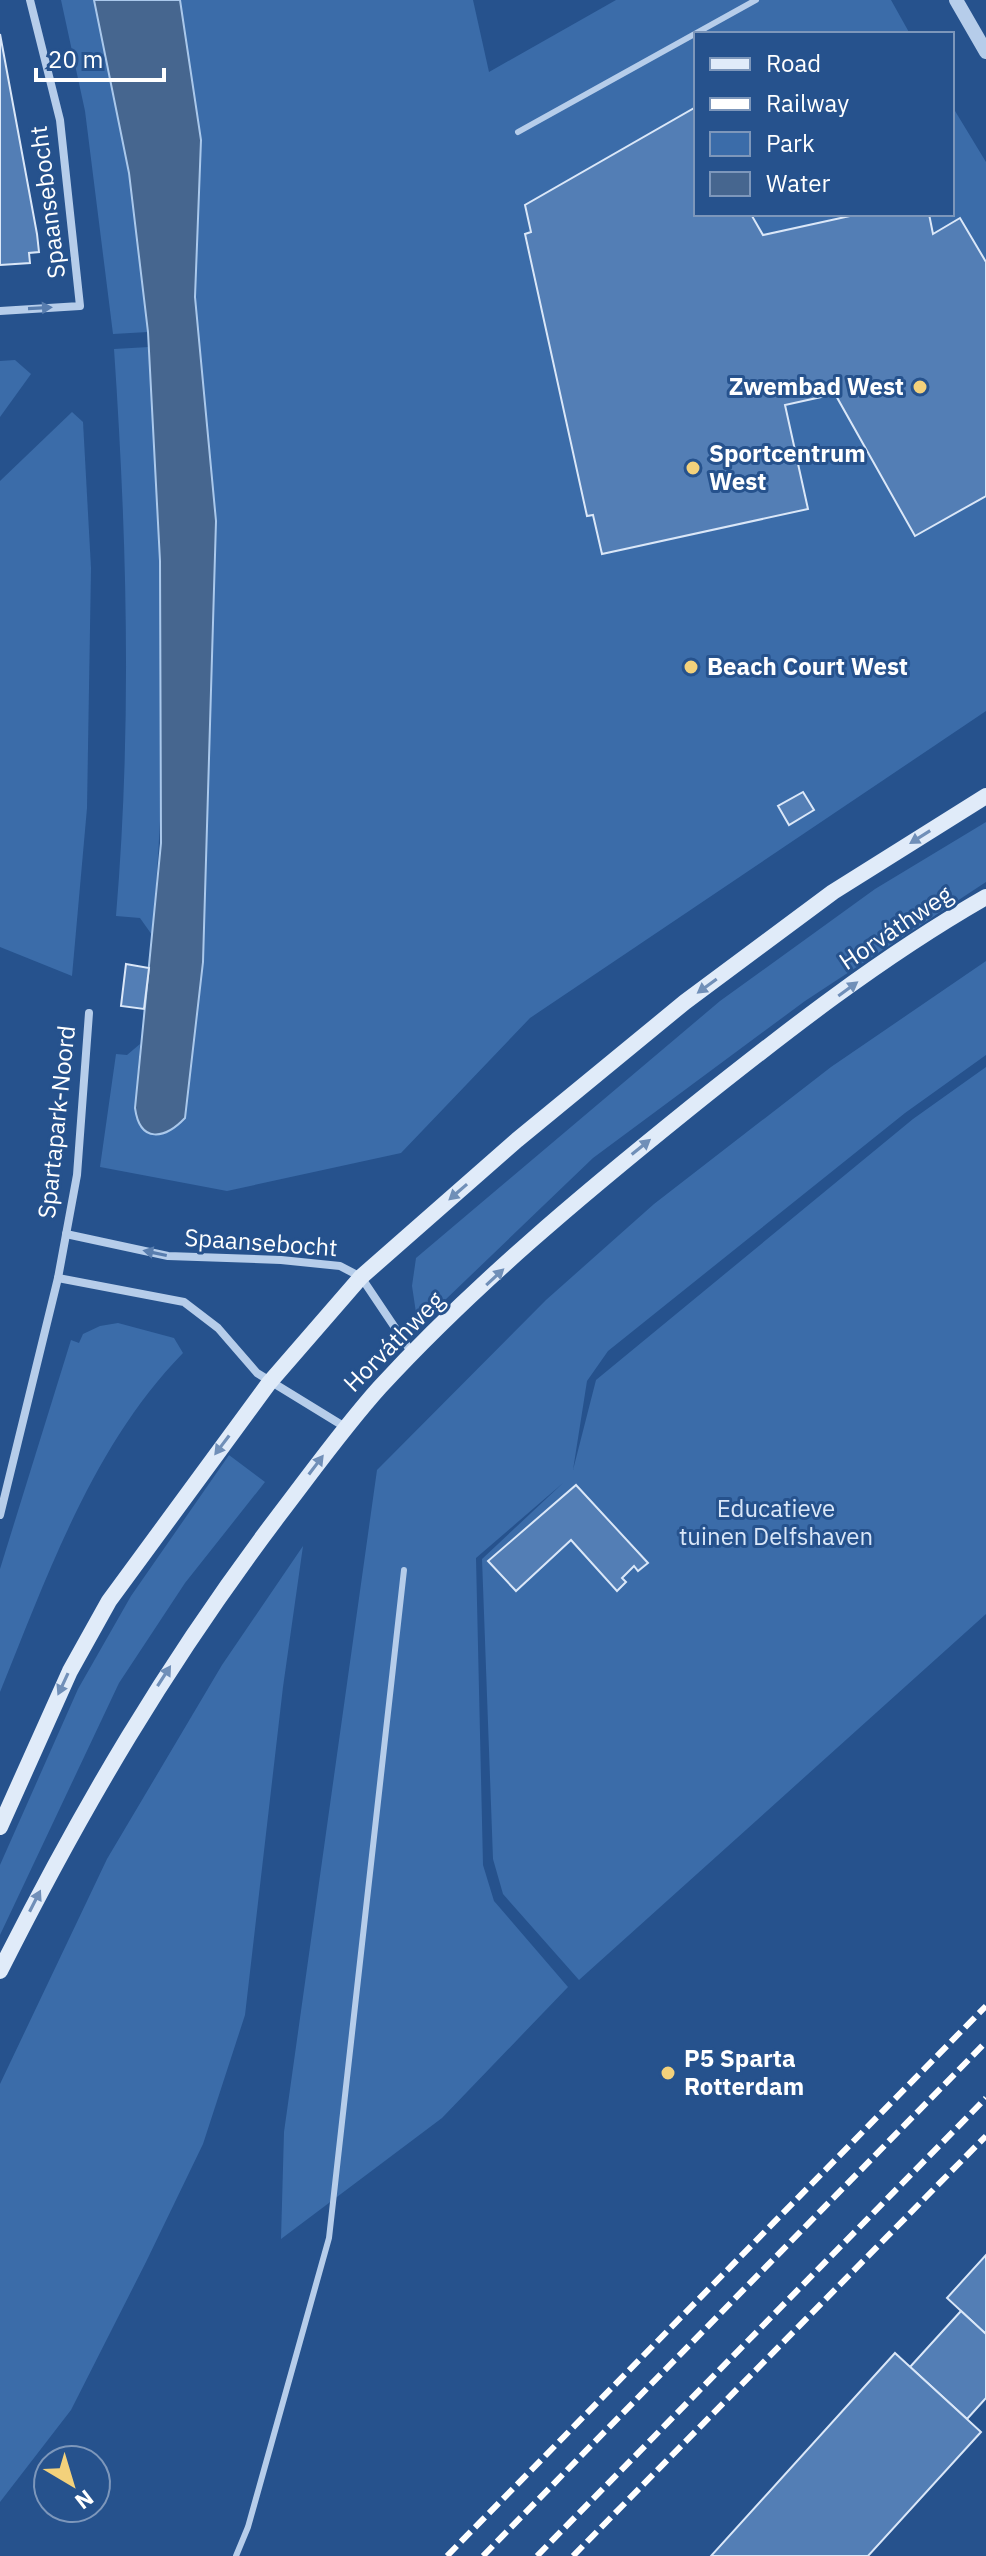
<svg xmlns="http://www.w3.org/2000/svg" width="986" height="2556" font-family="'IBM Plex Sans',sans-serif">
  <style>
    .green { fill: #3b6ca9 }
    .water { fill: #46668f; stroke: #aac8eb; stroke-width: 2 }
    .building { fill: #537eb5; stroke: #dae7f8; stroke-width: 2 }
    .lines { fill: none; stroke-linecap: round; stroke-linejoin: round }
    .service { stroke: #b6cdea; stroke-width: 6 }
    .minor { stroke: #b6cdea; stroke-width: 8 }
    .tertiary { stroke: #b6cdea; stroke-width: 14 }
    .secondary { stroke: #e0ebf9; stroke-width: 16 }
    .rail { stroke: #fff; stroke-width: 6; stroke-dasharray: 14 6; stroke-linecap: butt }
    .oneway { fill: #587dae }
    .oneway2 { fill: #708fb8 }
    .poi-dot { fill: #f3d17b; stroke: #26528d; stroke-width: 3 }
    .labels { text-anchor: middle; stroke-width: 6; stroke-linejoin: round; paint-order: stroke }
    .street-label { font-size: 24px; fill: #fff; stroke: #26528d }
    .poi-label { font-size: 24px; font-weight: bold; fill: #fff; stroke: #26528d; text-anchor: start }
    .park-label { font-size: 24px; fill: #dae7f8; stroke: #26528d }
  </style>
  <rect width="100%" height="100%" fill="#26528d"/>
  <g class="green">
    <polygon points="61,0 94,0 129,173 148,332 113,334 85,111"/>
    <polygon points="180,0 473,0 489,72 616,0 891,0 910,34 696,34 696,214 952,214 952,106 986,162 986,711 530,1018 401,1153 227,1191 100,1167 116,1054 127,1055 140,1044 135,1108 203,962 216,521 195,298 201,140"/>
    <path d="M 149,347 C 165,540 170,742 152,935 L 140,918 L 116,916 C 132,726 127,539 114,349 Z"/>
    <polygon points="15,360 31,374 0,417 0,361"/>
    <polygon points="72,412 83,422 91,568 87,808 72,976 0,947 0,481"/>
    <polygon points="986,822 986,882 805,1001 593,1158 418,1326 412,1286 416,1258 720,1001 875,889"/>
    <polygon points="986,961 986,1055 905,1113 608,1351 587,1381 573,1470 596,1380 913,1119 986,1067 986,1614 579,1980 503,1894 493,1859 482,1559 563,1483 476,1558 483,1865 494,1901 568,1987 442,2118 281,2239 284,2132 377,1470 546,1300 654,1204 831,1067"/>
    <path d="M 118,1323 L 174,1338 L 183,1353 C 93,1445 48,1574 0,1692 L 0,1569 L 71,1340 L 79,1343 L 83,1334 L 100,1326 Z"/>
    <polygon points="229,1455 265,1482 185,1583 119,1683 0,1935 0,1865 78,1689 131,1596"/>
    <polygon points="303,1546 283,1687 245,2015 203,2144 146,2262 71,2410 0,2502 0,2084 107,1859 222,1665"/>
  </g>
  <path class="water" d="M 94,0 L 180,0 L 201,140 L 195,297 L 216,521 L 203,962 L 185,1118 C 165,1139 140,1144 135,1108 L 161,843 L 160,561 L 148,332 L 129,173 Z"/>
  <g class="building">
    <polygon points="0,34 37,234 39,252 29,253 30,263 0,265"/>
    <polygon points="696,107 696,214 756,214 752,216 763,235 859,214 929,214 933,234 960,218 986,262 986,496 915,536 835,394 785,405 808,509 602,554 593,515 587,516 525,234 531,232 525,205"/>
    <polygon points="803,792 814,810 789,825 778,806"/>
    <polygon points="126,964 149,968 144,1009 121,1006"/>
    <polygon points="576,1485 648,1563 638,1571 634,1566 622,1578 626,1582 617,1591 571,1540 516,1591 488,1561"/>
    <polygon points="986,2255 986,2334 947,2298"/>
    <polygon points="961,2311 986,2334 986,2398 967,2419 910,2367"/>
    <polygon points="895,2353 981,2432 868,2556 711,2556"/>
  </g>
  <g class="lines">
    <g class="service">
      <polyline points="518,132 756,0"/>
      <polyline points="236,2556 248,2527 329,2238 404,1570"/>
    </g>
    <g class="minor">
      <polyline points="0,311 80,306 60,120 30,0"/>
      <polyline points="66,1234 168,1256 281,1260 340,1266 361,1277 412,1353"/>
      <polyline points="58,1278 184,1302 218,1328 257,1373 345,1427"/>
      <polyline points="0,1515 58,1278 77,1175 89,1013"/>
    </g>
    <polyline class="tertiary" points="956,0 986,52"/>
    <g class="secondary">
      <polyline points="0,1827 70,1671 109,1601 269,1383 361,1277 517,1140 685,1002 833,892 986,796"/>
      <path d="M 0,1971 C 83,1806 167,1663 279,1515 C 312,1472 344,1427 380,1387 C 474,1285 582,1195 690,1108 C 784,1033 881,957 986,897"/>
    </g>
    <g class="rail">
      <polyline points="447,2556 986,2006"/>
      <polyline points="483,2556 986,2042"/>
      <polyline points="537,2556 986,2098"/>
      <polyline points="573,2556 986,2136"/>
    </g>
  </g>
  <defs><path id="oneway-solid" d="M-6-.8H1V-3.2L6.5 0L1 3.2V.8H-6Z" transform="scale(2)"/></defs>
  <g class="oneway">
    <use href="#oneway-solid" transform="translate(40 308) rotate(-3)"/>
    <use href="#oneway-solid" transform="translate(155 1253) rotate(-168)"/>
  </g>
  <g class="oneway2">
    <use href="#oneway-solid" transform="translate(920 837) rotate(148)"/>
    <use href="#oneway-solid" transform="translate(707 986) rotate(144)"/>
    <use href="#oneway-solid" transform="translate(848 989) rotate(-36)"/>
    <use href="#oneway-solid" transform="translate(641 1147) rotate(-39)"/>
    <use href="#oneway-solid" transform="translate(458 1192) rotate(139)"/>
    <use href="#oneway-solid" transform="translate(495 1277) rotate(-43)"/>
    <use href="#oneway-solid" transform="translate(222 1445) rotate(127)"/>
    <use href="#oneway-solid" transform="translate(316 1465) rotate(-53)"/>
    <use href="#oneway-solid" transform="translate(164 1676) rotate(-57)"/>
    <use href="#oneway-solid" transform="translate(63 1684) rotate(115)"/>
    <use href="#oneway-solid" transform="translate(35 1901) rotate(-63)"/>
  </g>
  <g class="poi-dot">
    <circle cx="920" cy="387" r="8"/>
    <circle cx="693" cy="468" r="8"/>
    <circle cx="691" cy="667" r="8"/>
    <circle cx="668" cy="2073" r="8"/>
  </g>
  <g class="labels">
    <g class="street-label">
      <text transform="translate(48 202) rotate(-97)" y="8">Spaansebocht</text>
      <text transform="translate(896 928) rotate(-34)" y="8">Horváthweg</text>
      <text transform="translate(57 1122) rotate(-84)" y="8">Spartapark-Noord</text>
      <text transform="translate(261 1243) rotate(4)" y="8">Spaansebocht</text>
      <text transform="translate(394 1342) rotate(-45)" y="8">Horváthweg</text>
    </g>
    <g class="poi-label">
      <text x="904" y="395" text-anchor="end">Zwembad West</text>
      <text x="709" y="462">Sportcentrum<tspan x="709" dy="28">West</tspan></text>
      <text x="707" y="675">Beach Court West</text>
      <text x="684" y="2067">P5 Sparta<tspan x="684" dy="28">Rotterdam</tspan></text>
    </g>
    <g class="park-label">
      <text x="776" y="1517">Educatieve<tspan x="776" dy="28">tuinen Delfshaven</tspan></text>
    </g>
  </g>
  <rect x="694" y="32" width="260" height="184" fill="#26528d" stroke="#7d97bb" stroke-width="2"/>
  <rect x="710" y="58" width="40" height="12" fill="#e0ebf9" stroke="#7d97bb" stroke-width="2"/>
  <text x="766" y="72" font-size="24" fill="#ffffff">Road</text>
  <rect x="710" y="98" width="40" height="12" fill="#ffffff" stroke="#7d97bb" stroke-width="2"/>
  <text x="766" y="112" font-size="24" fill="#ffffff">Railway</text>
  <rect x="710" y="132" width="40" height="24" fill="#3b6ca9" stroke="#7d97bb" stroke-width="2"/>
  <text x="766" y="152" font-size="24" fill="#ffffff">Park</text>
  <rect x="710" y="172" width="40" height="24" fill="#46668f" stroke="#7d97bb" stroke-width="2"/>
  <text x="766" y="192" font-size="24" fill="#ffffff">Water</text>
  <g transform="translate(72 2484) rotate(142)"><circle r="38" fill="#26528d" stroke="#7d97bb" stroke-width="2"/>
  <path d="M0-6L14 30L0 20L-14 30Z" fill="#f3d17b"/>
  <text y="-12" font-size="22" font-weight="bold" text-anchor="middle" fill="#ffffff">N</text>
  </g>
  <path d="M36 68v12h128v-12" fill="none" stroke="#ffffff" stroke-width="4"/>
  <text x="48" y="68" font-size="24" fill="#ffffff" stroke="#26528d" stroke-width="6" paint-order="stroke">20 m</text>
</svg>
